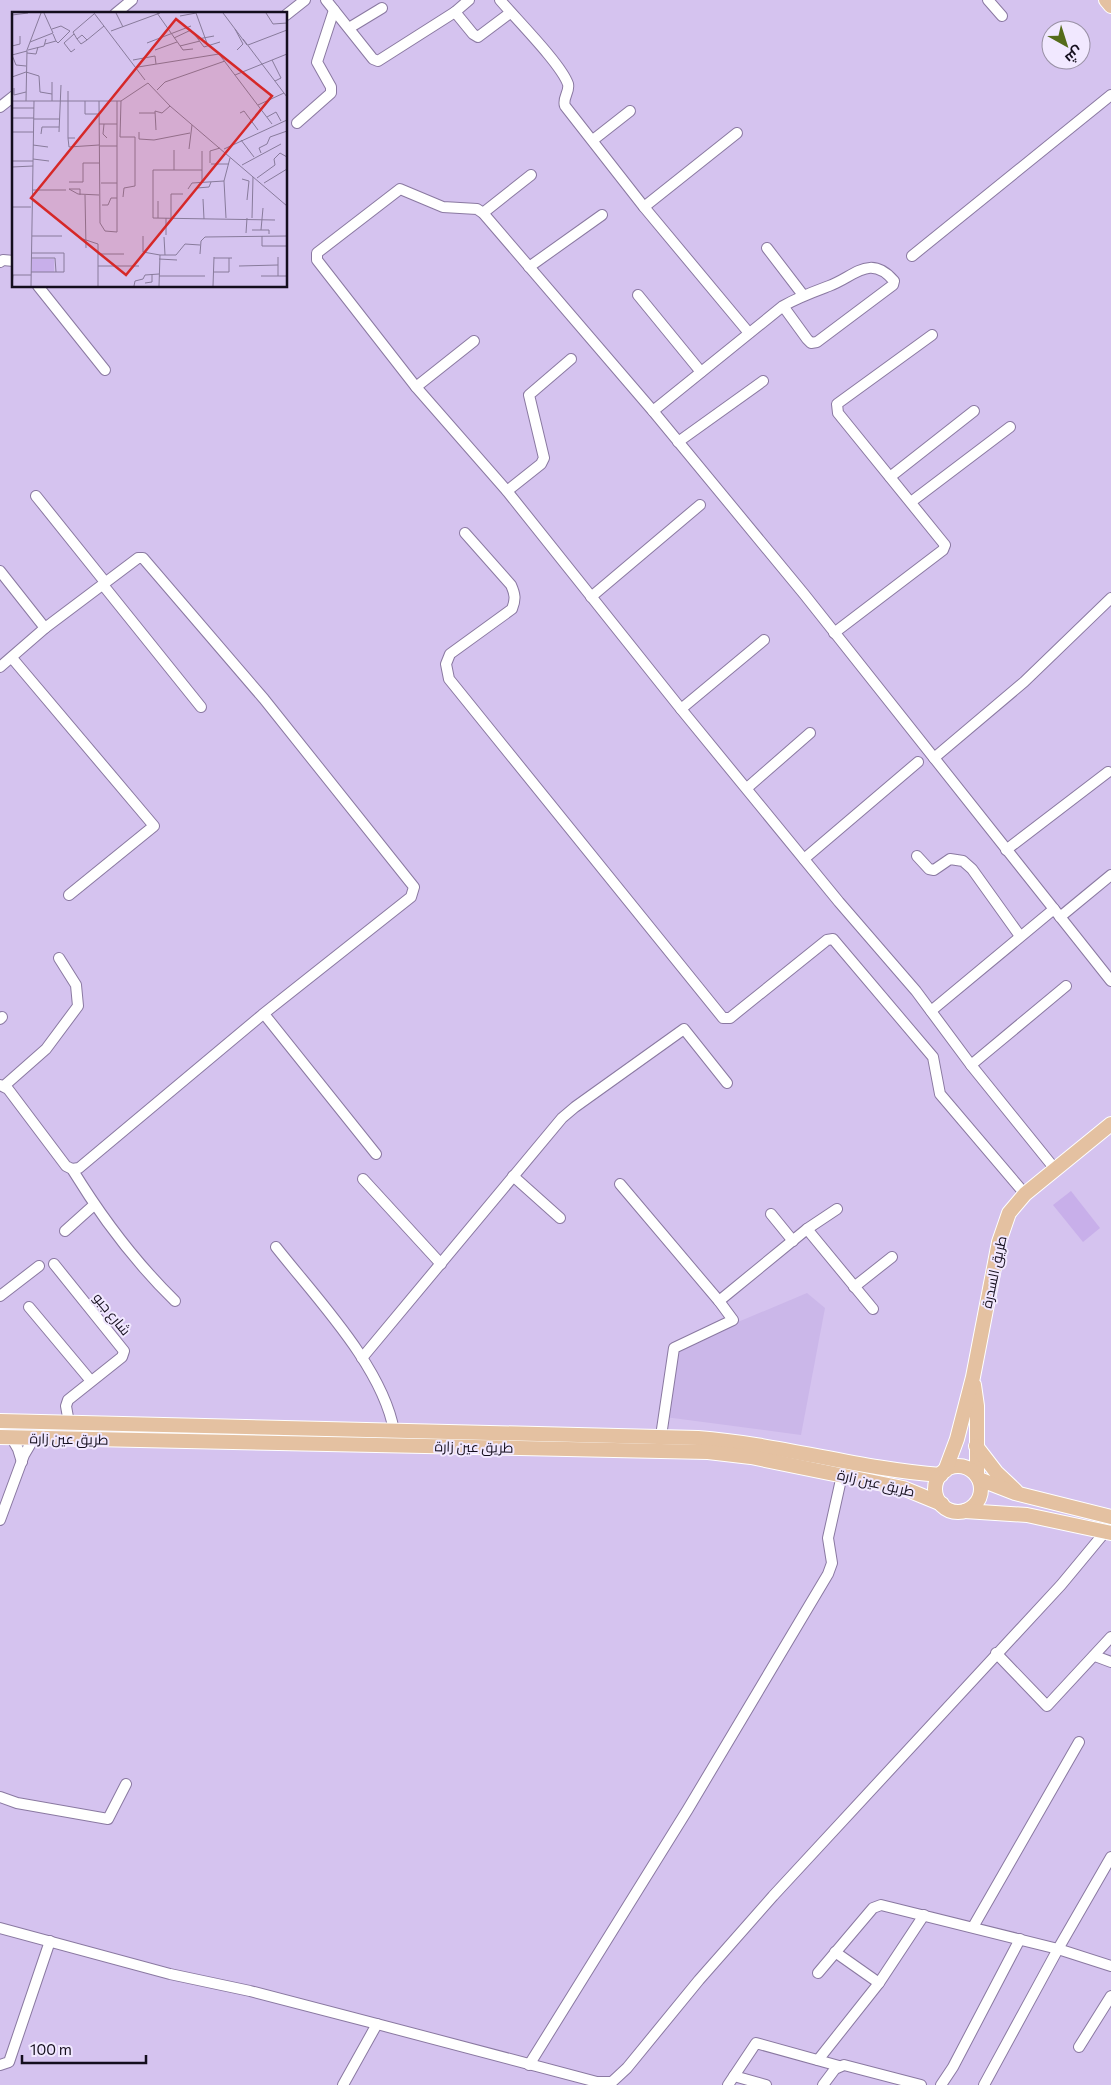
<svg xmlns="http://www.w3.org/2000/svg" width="1111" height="2085" font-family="Commissioner,Cairo,sans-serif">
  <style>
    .built { fill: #cbb7e9 }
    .green { fill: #c8afea }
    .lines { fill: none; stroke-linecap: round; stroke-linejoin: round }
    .minor-casing { stroke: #8a79a1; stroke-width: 12 }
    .major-casing { stroke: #fff; stroke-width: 16 }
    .minor { stroke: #fff; stroke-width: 10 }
    .major { stroke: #e4c1a1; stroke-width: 14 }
    .labels { text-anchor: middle; stroke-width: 4; stroke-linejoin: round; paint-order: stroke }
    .street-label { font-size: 14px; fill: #140e1d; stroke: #f1e8ff }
    .inset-road { fill: none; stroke: #887b9b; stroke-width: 1 }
    .view { fill: #d62828; fill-opacity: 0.15; stroke: #d62828; stroke-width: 2.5 }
    .inset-edge { fill: none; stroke: #140e1d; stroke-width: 2.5 }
  </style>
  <rect width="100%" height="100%" fill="#d5c3ef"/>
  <polygon class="built" points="807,1293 825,1308 801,1435 665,1417 676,1348"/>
  <polygon class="green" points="1071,1191 1100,1228 1083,1242 1053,1205"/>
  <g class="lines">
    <defs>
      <g id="minor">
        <polyline points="326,0 373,59 378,61 455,12 473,34 478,37 510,13"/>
        <path d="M 500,0 C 516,19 561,64 568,84 C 570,92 562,98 565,106 L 644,207 L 749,333"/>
        <polyline points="988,0 1002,16"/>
        <polyline points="455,12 469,0"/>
        <polyline points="115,14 132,0"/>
        <polyline points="286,15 305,0"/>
        <polyline points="349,28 382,8"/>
        <polyline points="0,107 14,96"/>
        <polyline points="297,123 331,93 331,87 317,62 334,10"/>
        <polyline points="593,140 630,111"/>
        <polyline points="644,207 737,133"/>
        <polyline points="483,213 531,175"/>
        <polyline points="767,248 803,295"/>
        <polyline points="912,256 1111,95"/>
        <polyline points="0,262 3,260 14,261"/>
        <polyline points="529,267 602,215"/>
        <polyline points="38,286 105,370"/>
        <polyline points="638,295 701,372"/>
        <polyline points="416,387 474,341"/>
        <path d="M 653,411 L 783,306 C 799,297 813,292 829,286 C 854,277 870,253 894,281 L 893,285 L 817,342 L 811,343 L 807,339 L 783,306"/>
        <polyline points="678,442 763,381"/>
        <polyline points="890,477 974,411"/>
        <polyline points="507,491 541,464 544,458 529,395 571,359"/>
        <polyline points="36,496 105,582"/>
        <polyline points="911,502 1010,427"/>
        <path d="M 465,533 L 511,585 C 515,594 516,599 512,609 L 450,654 L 446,664 L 449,679 L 723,1018 L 730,1018 L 827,940 L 833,939 L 933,1057 L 940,1094 L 1025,1194"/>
        <polyline points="0,571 45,628"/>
        <polyline points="103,585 201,707"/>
        <polyline points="591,597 700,505"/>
        <polyline points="834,633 943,550 945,545 838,413 837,404 932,335"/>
        <polyline points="12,658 154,826 69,895"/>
        <polyline points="0,667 45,628 138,558 143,558 264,699 414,887 411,897 262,1015 79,1168 72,1169"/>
        <polyline points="681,709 764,640"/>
        <polyline points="934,758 1024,682 1111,598"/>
        <polyline points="747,788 810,733"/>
        <polyline points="1006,850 1108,772"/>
        <polyline points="917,856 929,869 934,870 950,859 963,861 972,869 1020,936"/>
        <polyline points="804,859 918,762"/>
        <polyline points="1060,917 1111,875"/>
        <polyline points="931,1011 1054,909"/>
        <polyline points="264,1014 376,1154"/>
        <polyline points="0,1019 2,1017"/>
        <polyline points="971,1065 1066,986"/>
        <path d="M 0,1085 L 8,1089 L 66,1166 L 72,1169 C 102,1218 134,1261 175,1301"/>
        <polyline points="4,1086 46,1049 78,1006 76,985 59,958"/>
        <polyline points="1055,1169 971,1065 916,991 839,902 681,709 507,491 416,387 317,260 317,253 400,189 443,207 477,209 483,213 653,411 804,594 1111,981"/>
        <polyline points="513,1176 560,1218"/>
        <polyline points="363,1179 441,1264"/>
        <polyline points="620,1184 719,1301 733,1320 674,1348 661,1436"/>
        <polyline points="771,1214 793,1241"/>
        <polyline points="807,1229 873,1309"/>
        <polyline points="65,1231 94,1205"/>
        <path d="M 276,1247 C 316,1298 383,1367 394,1431"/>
        <polyline points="54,1264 124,1351 122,1357 68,1400 66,1406 69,1423"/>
        <polyline points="854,1287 892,1257"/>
        <polyline points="0,1296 39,1266"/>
        <polyline points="719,1301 807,1229 837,1209"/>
        <polyline points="29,1307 91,1381"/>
        <polyline points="362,1358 562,1118 575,1107 684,1029 727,1083"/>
        <polyline points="11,1437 18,1449 22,1462"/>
        <polyline points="0,1520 24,1455 34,1438"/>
        <polyline points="996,1653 1047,1706 1111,1637"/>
        <polyline points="1095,1656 1111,1662"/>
        <polyline points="0,1797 17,1803 108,1819 126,1784"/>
        <polyline points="973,1927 1079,1742"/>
        <polyline points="0,1928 170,1974 250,1991 377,2024 597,2082 612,2082 627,2068 699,1980 773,1896 1061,1585 1105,1532"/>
        <polyline points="835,1952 879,1983"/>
        <polyline points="818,1973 873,1908 881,1905 1058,1949 1111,1966"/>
        <polyline points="1079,2047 1111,1996"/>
        <polyline points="818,2060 879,1983 924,1915"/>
        <polyline points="0,2065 9,2062 50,1941"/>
        <polyline points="529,2065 688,1809 828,1574 832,1563 828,1538 842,1475"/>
        <polyline points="734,2076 766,2085"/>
        <polyline points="343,2085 377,2024"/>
        <polyline points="728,2085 756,2043 839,2066"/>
        <polyline points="823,2085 835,2069 844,2065 921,2085"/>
        <polyline points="941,2085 953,2067 1020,1939"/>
        <polyline points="984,2085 1058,1949 1111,1857"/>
      </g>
      <g id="major">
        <polyline points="1106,0 1111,6"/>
        <polyline points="974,1385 977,1406 977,1476"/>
        <path d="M 0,1421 L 698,1438 C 779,1444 859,1469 941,1475"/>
        <polyline points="0,1437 708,1452 751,1457 903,1488 942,1504"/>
        <polyline points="976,1446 996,1472 1016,1491"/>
        <circle cx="958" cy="1489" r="23"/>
        <polyline points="945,1471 957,1439 973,1377 999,1242 1009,1213 1025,1194 1111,1124"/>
        <polyline points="979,1479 1015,1493 1111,1517"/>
        <polyline points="965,1511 1027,1515 1111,1533"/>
      </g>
    </defs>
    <use href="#minor" class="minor-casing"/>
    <use href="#major" class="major-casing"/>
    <use href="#minor" class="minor"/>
    <use href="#major" class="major"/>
  </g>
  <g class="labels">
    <g class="street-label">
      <text transform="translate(994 1272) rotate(-78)" y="5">طريق السدرة</text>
      <text transform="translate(112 1314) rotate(51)" y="5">شارع جبو</text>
      <text transform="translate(69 1439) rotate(1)" y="5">طريق عين زارة</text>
      <text transform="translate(474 1447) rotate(1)" y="5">طريق عين زارة</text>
      <text transform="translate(876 1483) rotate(13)" y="5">طريق عين زارة</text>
    </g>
  </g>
  <g transform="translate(12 12)">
    <rect width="275" height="275" fill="#d5c3ef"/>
    <path d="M 20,247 L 42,247 L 42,260 L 20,260 Z" fill="#c8afea"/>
    <path class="inset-road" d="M 82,1 L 133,68M 104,1 L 111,15M 145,1 L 171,38 L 181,37M 184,1 L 196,34M 211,1 L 235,33M 254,1 L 261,12 L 275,11M 0,3 L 16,1M 168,4 L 184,1M 40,17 L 49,14 L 58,19 L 46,31 L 44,29M 223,17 L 231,32 L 225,38M 99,19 L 148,1M 62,22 L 52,31 L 59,40 L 63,37M 162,26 L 179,18 L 186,27 L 202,24M 65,27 L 61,20 L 82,2M 186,27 L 192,35 L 208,30M 231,27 L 275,85M 75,28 L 70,23 L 65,27 L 69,32 L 75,28 L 92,14M 18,30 L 41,21 L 32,1M 135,31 L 179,14M 33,32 L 44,29 L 41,22M 236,33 L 275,18M 0,34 L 8,32 L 8,24M 168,34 L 188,29M 16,38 L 32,34 L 34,27M 143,38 L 165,30M 15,41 L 24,42 L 26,35M 121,48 L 143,44 L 144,52M 260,48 L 269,66 L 263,69M 14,54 L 4,53 L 0,43 L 15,39M 126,55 L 207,42 L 260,112M 223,63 L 275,42M 0,65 L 14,60 L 27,64 L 28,80 L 40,82M 40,70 L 40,89M 136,71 L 158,94 L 275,194M 2,76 L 2,83 L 14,80M 145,78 L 153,70 L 213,49M 56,79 L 56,126 L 63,126M 0,89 L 109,89 L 136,71M 14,89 L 15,38 L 29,1M 73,89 L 73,102 L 87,102M 87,89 L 88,211 L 93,219 L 105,220 L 105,89M 109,89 L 108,125 L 123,125 L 123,174 L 112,176 L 111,185M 246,93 L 272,81M 0,96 L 22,96M 127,101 L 143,101M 228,101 L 232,99 L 246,118M 255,105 L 264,100 L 269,109M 0,106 L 22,106M 22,107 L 47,107M 87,112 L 105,112M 92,112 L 91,122 L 95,126M 144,118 L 143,99 L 150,101 L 158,94M 0,120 L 21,120M 47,120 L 49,73M 127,120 L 127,127 L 142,128 L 178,121M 29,122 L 30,115 L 47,115M 56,126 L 57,135 L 87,133M 229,128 L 242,145M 21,133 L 36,135M 88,134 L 105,134M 177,137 L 180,113M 212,137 L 275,108M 249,141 L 247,136 L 255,132 L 258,125 L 275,119M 21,147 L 37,149M 0,149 L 21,149M 198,151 L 198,139 L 208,136M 199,152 L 217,152M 230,153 L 269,132M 0,155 L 21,154M 162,158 L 162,138M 190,158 L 141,158 L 141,206 L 263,208M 245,166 L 263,153 L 262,147 L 268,141 L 275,145M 230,167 L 237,169 L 235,188M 57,170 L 71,170 L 71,151 L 87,151M 190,170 L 190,139M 89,171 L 105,171M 252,171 L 275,157M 185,176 L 197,175 L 199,170M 57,177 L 66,182 L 87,183M 57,177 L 68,177 L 68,183M 176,177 L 180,171 L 212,169M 20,178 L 54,178M 73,183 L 74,236M 191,187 L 192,207M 90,193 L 96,193 L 99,186 L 105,186M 0,195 L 19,195M 146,206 L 146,189M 159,206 L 159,182 L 171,182M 214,206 L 212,169 L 218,146M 240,206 L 241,165M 240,218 L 257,218 L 257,222M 249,218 L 251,196M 234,221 L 235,206M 154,223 L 154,206M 20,224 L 50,224M 131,224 L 131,240 L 148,243M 250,224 L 250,234 L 275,234M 71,227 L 86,232 L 86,274M 86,242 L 112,242M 188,242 L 189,229 L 193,225 L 275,224M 153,243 L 164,243 L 173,232 L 188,233M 19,246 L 43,246 L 44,260M 202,246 L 220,246M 147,247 L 165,248M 86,254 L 127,254M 227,254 L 266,253M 19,260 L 52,260 L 52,241 L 20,241M 202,260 L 217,260 L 217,246M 147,264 L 193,264M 249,264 L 275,264M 266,264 L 266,245M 133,271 L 140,270 L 140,262M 0,274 L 1,263 L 19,263M 19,274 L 22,89M 122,274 L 123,269 L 131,267 L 133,263 L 147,262M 147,274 L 148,243 L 153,243 L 152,225M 201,274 L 202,245"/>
    <path class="view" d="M 164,7 L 260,84 L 114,263 L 19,186 Z"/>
    <rect width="275" height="275" class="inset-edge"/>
  </g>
  <g transform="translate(1066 45) rotate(141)"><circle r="24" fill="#f1e8ff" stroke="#9991a5"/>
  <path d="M0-4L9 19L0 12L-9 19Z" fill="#556b1a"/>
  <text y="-8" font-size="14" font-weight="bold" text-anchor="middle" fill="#140e1d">ش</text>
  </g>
  <path d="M22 2055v8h124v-8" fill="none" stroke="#140e1d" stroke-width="2.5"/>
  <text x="30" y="2055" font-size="15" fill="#140e1d" stroke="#f1e8ff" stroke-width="4" paint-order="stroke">100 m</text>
</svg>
